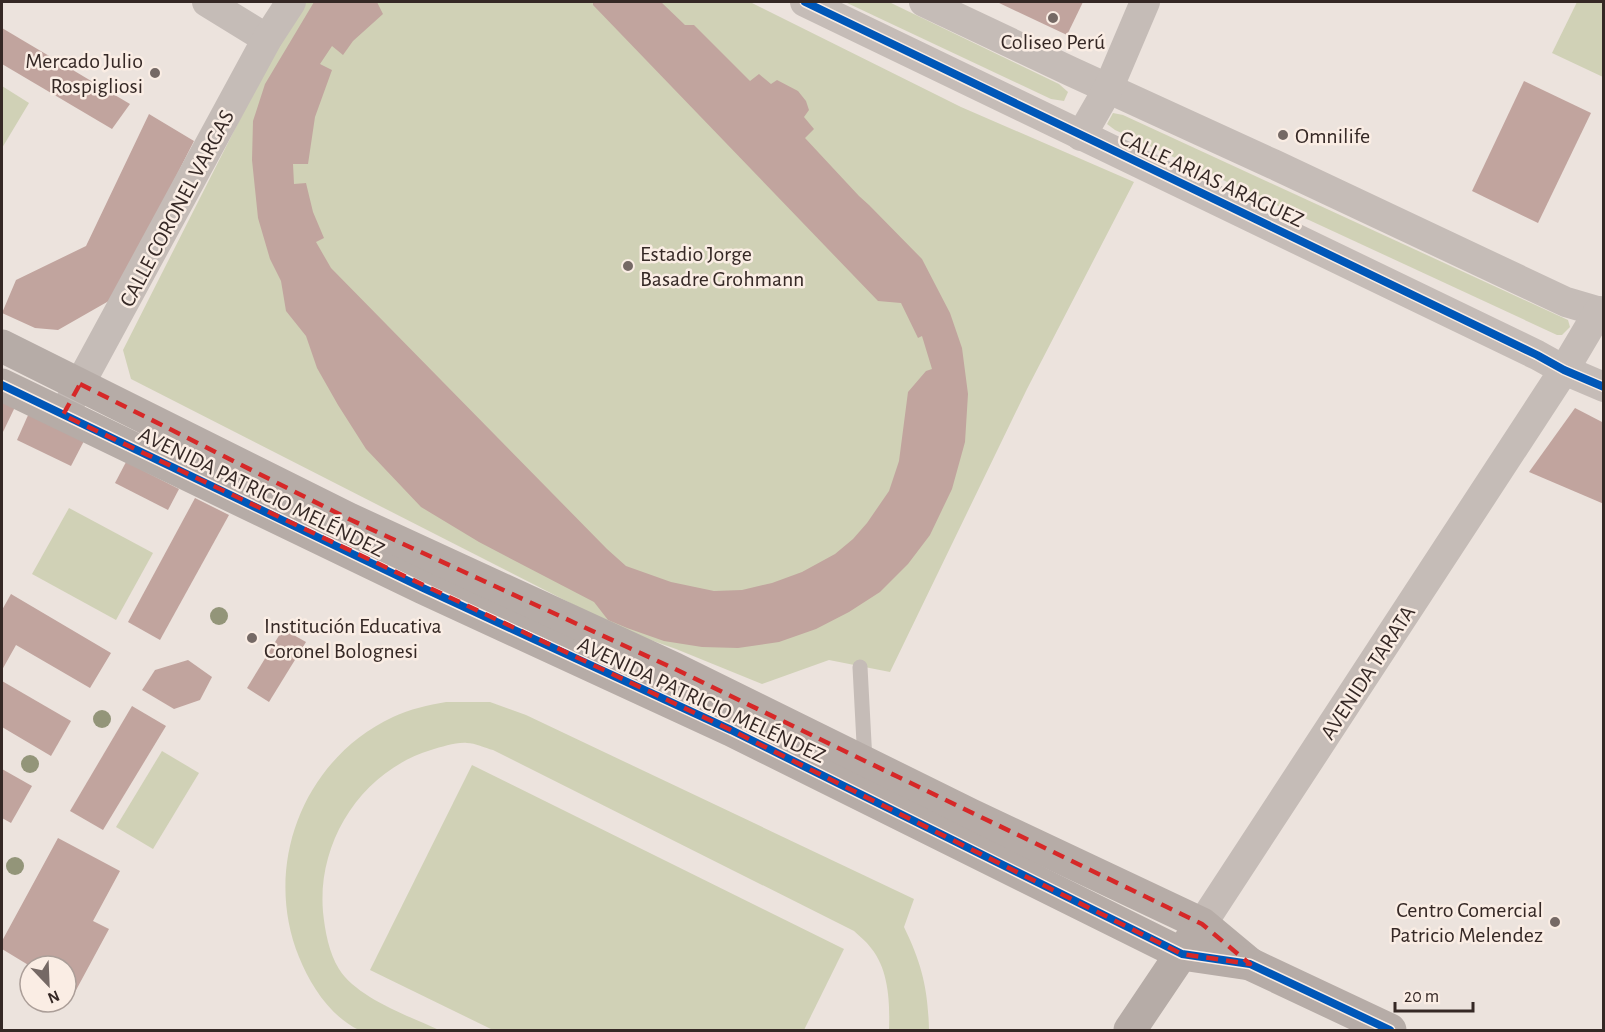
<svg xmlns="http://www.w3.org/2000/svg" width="1605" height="1032" font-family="'Alegreya Sans',sans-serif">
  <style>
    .green { fill: #d0d1b6 }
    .building { fill: #c1a49e }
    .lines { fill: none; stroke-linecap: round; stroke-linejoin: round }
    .lane { stroke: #c5bcb7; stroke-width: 15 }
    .street { stroke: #c5bcb7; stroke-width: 30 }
    .secondary { stroke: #b6aca7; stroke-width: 33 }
    .cycleway-casing { stroke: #faede4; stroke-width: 11 }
    .cycleway { stroke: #0057b8; stroke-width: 8 }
    .tree { fill: #939579 }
    .marked { fill: none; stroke: #d62828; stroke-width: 4.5; stroke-dasharray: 12 8; stroke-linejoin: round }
    .poi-dot { fill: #756965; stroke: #faede4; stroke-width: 2 }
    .labels { text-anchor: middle; stroke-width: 5; stroke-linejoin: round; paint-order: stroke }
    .poi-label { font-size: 22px; fill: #352825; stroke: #faede4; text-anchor: start }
    .street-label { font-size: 22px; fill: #352825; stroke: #faede4 }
  </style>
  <rect width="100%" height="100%" fill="#ece3dd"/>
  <g class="green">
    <polygon points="306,2 750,2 961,107 1134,182 1027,389 890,672 829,660 762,684 676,649 625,631 131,379 123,350 279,42"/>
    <polygon points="845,2 889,2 1059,84 1068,92 1064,101 1051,99"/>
    <polygon points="1577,2 1603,3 1603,77 1552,53"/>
    <polygon points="2,86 29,103 2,148"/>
    <polygon points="1113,113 1123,115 1568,320 1570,327 1562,335 1557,335 1115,130 1107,124"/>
    <polygon points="69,508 153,553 116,620 32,574"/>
    <path d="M 446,702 L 490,702 L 526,715 L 914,899 L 904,927 C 922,964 928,989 929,1030 L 889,1030 C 890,1003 889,970 871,948 C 866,941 859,936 854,931 L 493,750 C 485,748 475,743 467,743 C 456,742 442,747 431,750 C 362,771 317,841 323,912 C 325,931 329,953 339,969 C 357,998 409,1016 439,1030 L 359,1030 C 331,1017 310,985 299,957 C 262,866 303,759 393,717 C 410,709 428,705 446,702 Z"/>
    <polygon points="162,751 199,773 153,849 116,827"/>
    <polygon points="472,765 844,949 804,1030 493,1030 370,970"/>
  </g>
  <g class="building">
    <polygon points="314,2 377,2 383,14 353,41 343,55 332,46 320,64 332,70 315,117 308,164 293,164 294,184 306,183 313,212 324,238 316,242 331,268 607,549 626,566 671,582 714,591 742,590 772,583 802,572 835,554 853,539 867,523 889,491 899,461 908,392 926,371 932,369 922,336 918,338 901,303 878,301 593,5 593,2 661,2 685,25 694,25 750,81 759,74 771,84 777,80 798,91 806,101 809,110 804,117 814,129 805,138 859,196 869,205 922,259 950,313 962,348 968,394 965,442 952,489 930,535 908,564 880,592 849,612 816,629 779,642 738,648 702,647 664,641 627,628 608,620 594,602 479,542 421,507 366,449 338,405 317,368 306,336 286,311 281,281 270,259 258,218 252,160 253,121 265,84"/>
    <polygon points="997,2 1083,2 1067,35"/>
    <polygon points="2,28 130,104 112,129 2,64"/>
    <polygon points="1524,81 1591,113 1538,223 1472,191"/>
    <polygon points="149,114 194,141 114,298 58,330 35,328 2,313 16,280 86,246"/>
    <polygon points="2,400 15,407 2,434"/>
    <polygon points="1575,408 1604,423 1604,504 1529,472"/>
    <polygon points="29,413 85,439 71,466 17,440"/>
    <polygon points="126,462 179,489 168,510 115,483"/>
    <polygon points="195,498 229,515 160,640 128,622"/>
    <polygon points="11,594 111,653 90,688 16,645 2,670 2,610"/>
    <polygon points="283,629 306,642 269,702 247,688"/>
    <polygon points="188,660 212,677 200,700 174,709 142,690 155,670"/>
    <polygon points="2,681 71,721 51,756 2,727"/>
    <polygon points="132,706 166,726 103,830 70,811"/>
    <polygon points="2,769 32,786 11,823 2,818"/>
    <polygon points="58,838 120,871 93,921 109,929 75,992 66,987 66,966 30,966 2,949 2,941"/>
  </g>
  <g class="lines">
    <polyline class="lane" points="860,667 865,762"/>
    <g class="street">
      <polyline points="207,2 267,39"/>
      <path d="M 805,2 C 1049,120 1293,236 1537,355 L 1564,370 L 1604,387"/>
      <polyline points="924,2 1070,71 1273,164 1566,302 1604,313"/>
      <polyline points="1081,136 1108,89 1145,2"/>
      <polyline points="63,415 267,39 291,2"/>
      <polyline points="1202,924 1564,370 1599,311"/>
    </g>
    <g class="secondary">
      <polyline points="2,346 349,519 675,669 971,815 1202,924 1250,964"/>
      <polyline points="2,385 423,588 731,730 1182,954 1250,964 1390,1030"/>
      <polyline points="1130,1030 1194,935"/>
    </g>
    <defs>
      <g id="cycleway">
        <path d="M 805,2 C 1049,120 1293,236 1537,355 L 1564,370 L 1604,387"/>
        <polyline points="2,385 423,588 731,730 1182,954 1250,964 1390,1030"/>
      </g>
    </defs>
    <use href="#cycleway" class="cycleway-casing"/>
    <use href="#cycleway" class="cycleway"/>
  </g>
  <g class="tree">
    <circle cx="219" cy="616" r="9"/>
    <circle cx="102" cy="719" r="9"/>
    <circle cx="30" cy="764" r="9"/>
    <circle cx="15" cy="866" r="9"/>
  </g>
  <path class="marked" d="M 80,384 L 349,519 L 675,669 L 1202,924 L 1250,964 L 1182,954 L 731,730 L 63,415 Z"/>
  <g class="poi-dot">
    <circle cx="1053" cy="18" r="6"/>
    <circle cx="155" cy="73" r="6"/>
    <circle cx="1283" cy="135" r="6"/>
    <circle cx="628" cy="266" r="6"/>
    <circle cx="252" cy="638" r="6"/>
    <circle cx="1555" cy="922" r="6"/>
  </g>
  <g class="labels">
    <g class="poi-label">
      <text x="1053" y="49" text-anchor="middle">Coliseo Perú</text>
      <text x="143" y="68" text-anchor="end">Mercado Julio<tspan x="143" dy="25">Rospigliosi</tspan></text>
      <text x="1295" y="143">Omnilife</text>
      <text x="640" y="261">Estadio Jorge<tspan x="640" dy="25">Basadre Grohmann</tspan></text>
      <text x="264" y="633">Institución Educativa<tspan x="264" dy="25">Coronel Bolognesi</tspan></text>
      <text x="1543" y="917" text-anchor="end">Centro Comercial<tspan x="1543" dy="25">Patricio Melendez</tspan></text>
    </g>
    <g class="street-label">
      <text transform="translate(1212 178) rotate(25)" y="8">CALLE ARIAS ARAGUEZ</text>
      <text transform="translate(176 208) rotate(-62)" y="8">CALLE CORONEL VARGAS</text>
      <text transform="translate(262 491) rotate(26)" y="8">AVENIDA PATRICIO MELÉNDEZ</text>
      <text transform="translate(1367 672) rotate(-57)" y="8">AVENIDA TARATA</text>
      <text transform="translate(702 699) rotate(25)" y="8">AVENIDA PATRICIO MELÉNDEZ</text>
    </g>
  </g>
  <rect width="1605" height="1032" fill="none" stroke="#352825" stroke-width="6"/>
  <g transform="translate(48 984) rotate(157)"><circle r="28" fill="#faede4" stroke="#ab9e98" stroke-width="1.5"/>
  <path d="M0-4.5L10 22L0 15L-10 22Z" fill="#756965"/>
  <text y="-9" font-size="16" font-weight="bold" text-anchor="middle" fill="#352825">N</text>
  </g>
  <path d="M1395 1002v9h78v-9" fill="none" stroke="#352825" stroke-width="3"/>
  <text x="1404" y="1002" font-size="18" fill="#352825" stroke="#faede4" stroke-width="4.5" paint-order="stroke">20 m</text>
</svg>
